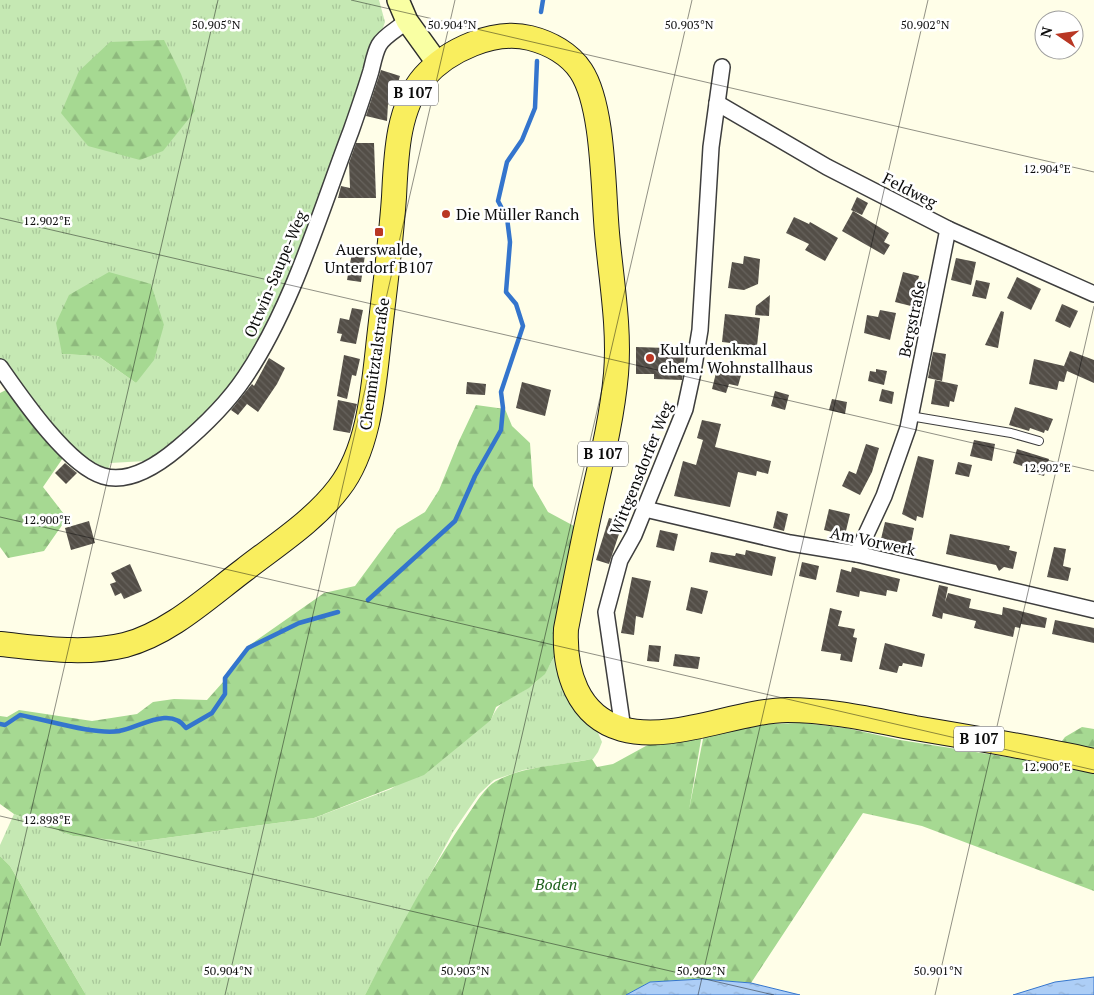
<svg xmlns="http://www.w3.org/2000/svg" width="1094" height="995" font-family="'PT Serif',serif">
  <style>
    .grass { fill: url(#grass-tufts); fill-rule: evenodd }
    .forest { fill: url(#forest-firs) }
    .water { fill: url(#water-ripples); stroke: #3475cd }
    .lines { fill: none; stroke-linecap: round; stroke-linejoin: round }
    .stream { stroke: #3475cd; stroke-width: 4.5 }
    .building { fill: url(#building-back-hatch) }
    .lane-casing { stroke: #3e3e3e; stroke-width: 10 }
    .street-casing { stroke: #3e3e3e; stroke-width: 18 }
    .secondary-casing { stroke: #2d2d2d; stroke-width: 24 }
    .primary-casing { stroke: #1c1c1c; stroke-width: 26 }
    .lane { stroke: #fff; stroke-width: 8 }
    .street { stroke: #fff; stroke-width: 15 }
    .secondary { stroke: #f9ffa3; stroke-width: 21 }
    .primary { stroke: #f9ee5e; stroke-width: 24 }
    .ticks { fill: none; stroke: #0b0b0b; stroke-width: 1; stroke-opacity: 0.45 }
    .poi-dot { fill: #b93724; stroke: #fff; stroke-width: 2 }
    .labels { text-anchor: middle; stroke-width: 5; stroke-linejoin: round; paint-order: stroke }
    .shield { fill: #fff; stroke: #545454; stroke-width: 1 }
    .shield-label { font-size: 15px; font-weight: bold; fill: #0b0b0b }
    .street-label { font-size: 16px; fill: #0b0b0b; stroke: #fff }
    .poi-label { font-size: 16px; fill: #0b0b0b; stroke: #fff; text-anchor: start }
    .park-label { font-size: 16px; font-style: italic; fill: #1e611c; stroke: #fff }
    .ticks-label { font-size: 12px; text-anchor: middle; fill: #0b0b0b; stroke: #fff; stroke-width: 5; stroke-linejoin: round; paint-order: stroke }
  </style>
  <defs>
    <pattern id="grass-tufts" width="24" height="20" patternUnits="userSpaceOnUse" patternTransform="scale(1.25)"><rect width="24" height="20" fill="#c5e8b3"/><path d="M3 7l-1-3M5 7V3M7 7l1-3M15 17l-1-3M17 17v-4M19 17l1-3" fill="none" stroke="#a8c699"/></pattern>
    <pattern id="forest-firs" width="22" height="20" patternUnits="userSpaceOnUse" patternTransform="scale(1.25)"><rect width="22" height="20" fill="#a6d992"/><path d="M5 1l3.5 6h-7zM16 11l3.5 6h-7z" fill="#8eb97d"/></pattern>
    <pattern id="water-ripples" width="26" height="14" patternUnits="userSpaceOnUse" patternTransform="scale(1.25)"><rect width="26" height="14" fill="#adcef6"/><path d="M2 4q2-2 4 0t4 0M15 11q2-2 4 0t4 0" fill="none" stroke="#94b0d2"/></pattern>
    <pattern id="building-back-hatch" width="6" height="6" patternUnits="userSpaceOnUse" patternTransform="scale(1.25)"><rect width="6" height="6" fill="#534e47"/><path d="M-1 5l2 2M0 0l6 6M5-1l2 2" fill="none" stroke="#67635d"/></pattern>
  </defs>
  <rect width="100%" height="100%" fill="#fffee8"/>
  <g class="grass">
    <path d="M 0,0 L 379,0 L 385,22 L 325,191 L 275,317 L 242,375 L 215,406 L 166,449 L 146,461 L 110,463 L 107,482 L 0,378 ZM 164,325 L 136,383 L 98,356 L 62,354 Z"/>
    <path d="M 555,655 L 559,675 L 596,728 L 602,742 L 598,752 L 593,759 L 523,770 L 494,780 L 479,794 L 453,832 L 365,995 L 86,995 L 10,866 L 0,856 L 0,845 L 14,814 L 73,836 L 136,842 L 314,818 L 391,789 L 491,720 C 499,699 510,700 528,688 C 541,680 548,669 555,655 Z"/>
  </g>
  <g class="forest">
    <polygon points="164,40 181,74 195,111 163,151 140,160 88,146 61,113 79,71 110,42"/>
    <polygon points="109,272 151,284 164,325 154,360 136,383 98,356 62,354 56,323 69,295"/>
    <polygon points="8,389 65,455 43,487 67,518 44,551 8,558 0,547 0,393"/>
    <polygon points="476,405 505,409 512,426 530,443 533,486 548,512 574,526 557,619 555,655 545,674 529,688 496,707 491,720 424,775 314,818 136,842 73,836 14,814 0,804 0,716 7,717 19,710 92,721 137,714 153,702 174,699 207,700 231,673 247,647 324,593 355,586 397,529 425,512 439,490 459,441"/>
    <path d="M 803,723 L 846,728 L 900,740 L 1045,763 L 1065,737 L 1082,727 L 1094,729 L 1094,891 L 922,826 L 863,813 L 751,983 L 702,979 L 650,982 L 626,995 L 365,995 C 397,933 429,871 469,813 C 476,803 485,787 496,781 C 523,766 562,765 592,759 L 597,767 L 613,764 L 655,741 L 702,734 L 689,810 L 704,734 L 758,724 Z"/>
    <polygon points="0,856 10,866 86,995 0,995"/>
  </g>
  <g class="water">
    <polygon points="1094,977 1094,995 1013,995 1055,982"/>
    <polygon points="702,979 751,983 800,995 626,995 650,982"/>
  </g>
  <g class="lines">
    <g class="stream">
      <polyline points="541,12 543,0"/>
      <polyline points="368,600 455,521 475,476 501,430 503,408 501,392 523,326 516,304 506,292 510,242 507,218 498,201 507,162 522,140 535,108 537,61"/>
      <path d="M 0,724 L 5,725 L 20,715 C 47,720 94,735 119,731 C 139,728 170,705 186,728 L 212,713 L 225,694 L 225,678 L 248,648 L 299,623 L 338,612"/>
    </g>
  </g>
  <g class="building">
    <polygon points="381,70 400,76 391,105 388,104 387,121 366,116"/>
    <polygon points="356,143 374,143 376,198 338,198 341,186 350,188 349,163"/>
    <polygon points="857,197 868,203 862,215 851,210"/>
    <polygon points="853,211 889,233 884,242 890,245 884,255 842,231"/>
    <polygon points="794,217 809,224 810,222 838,238 825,261 805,250 809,244 786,233"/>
    <polygon points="352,253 365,255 361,282 347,280"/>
    <polygon points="744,256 760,259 758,284 744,290 728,288 732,262 743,264"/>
    <polygon points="956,258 976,262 971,285 951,280"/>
    <polygon points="903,272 919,276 911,306 895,302"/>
    <polygon points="1017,277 1041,289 1031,310 1007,298"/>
    <polygon points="976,280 990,283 986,299 972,296"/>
    <polygon points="770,295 769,316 755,315 756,306"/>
    <polygon points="1062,304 1078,311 1070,328 1055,321"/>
    <polygon points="352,308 363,310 356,344 340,341 342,334 337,333 340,318 349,320"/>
    <polygon points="880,310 896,313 890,340 864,333 867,315 878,317"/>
    <polygon points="1001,311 1004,312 998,348 985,345"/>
    <polygon points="725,314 760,318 757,346 722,342"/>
    <polygon points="636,347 667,348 667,351 685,351 682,380 654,379 654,374 636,374"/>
    <polygon points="1070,351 1094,360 1094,383 1067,371 1064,382 1059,381 1057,390 1029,384 1034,359 1064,366"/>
    <polygon points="933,352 946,354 942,381 928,378"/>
    <polygon points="344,355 360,359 356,376 352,375 347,399 337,396"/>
    <polygon points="269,358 285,368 277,384 258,412 247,404 238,415 231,410 252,384 254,386"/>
    <polygon points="718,365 742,372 738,386 729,384 726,393 712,389"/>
    <polygon points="876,369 887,371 884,385 868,381 870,371 876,372"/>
    <polygon points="935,380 958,385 954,402 950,401 949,407 931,404"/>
    <polygon points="467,382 486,384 485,395 466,394"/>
    <polygon points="522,382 551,390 545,416 516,408"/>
    <polygon points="882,389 894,392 892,404 879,401"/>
    <polygon points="775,391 789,395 785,410 771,406"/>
    <polygon points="832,399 847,402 845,414 829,410"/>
    <polygon points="338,400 357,404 350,433 333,430"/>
    <polygon points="1015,407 1053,419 1048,431 1045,430 1044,433 1030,428 1029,431 1009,425"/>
    <polygon points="702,420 721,424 715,447 771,461 768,474 757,471 756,476 738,472 730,507 674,496 683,461 696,465 703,440 697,438"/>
    <polygon points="974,440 995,444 992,461 970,456"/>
    <polygon points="866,444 879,448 872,472 860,495 842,486 849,471 856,474"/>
    <polygon points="1017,449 1049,459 1044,476 1027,471 1028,468 1013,463"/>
    <polygon points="918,456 934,460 923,518 917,516 916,521 902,514"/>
    <polygon points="958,462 972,465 969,477 955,474"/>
    <polygon points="65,463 77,473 66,484 55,473"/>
    <polygon points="829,509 850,514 845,535 824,530"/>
    <polygon points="777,511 788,514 784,531 773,528"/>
    <polygon points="609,518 623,522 609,564 596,560"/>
    <polygon points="89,521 95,543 71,550 65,528"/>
    <polygon points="885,522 914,528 910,548 885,543 885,540 881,539"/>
    <polygon points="660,530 678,534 674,551 656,547"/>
    <polygon points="950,534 1010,546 1009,550 1017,552 1013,569 1004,567 999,571 996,565 946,554"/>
    <polygon points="1054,547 1066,549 1063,566 1071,568 1068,581 1047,577"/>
    <polygon points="746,550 776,557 772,576 709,562 711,552 735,556 736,553 745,555"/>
    <polygon points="802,562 819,566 816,580 799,576"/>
    <polygon points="130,564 142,591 124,599 121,593 115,596 110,584 116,582 111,573"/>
    <polygon points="852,567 900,579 897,592 887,590 886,596 860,591 859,597 836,592 841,569 851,572"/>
    <polygon points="632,577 651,581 643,618 636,616 634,635 621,633"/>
    <polygon points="939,585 948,587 945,602 948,593 971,599 969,608 1002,615 1003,607 1024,612 1047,618 1045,628 1021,624 1020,628 1015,627 1013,637 974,628 976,621 943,613 942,619 932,616"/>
    <polygon points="691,587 708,591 702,614 686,610"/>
    <polygon points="830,608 842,611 838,626 855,629 853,637 857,638 852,662 840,660 841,654 821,651"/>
    <polygon points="1055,620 1094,628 1094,643 1052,634"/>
    <polygon points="885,643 925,654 922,667 903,663 902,666 899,666 897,673 879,669"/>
    <polygon points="649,645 661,646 659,662 647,661"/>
    <polygon points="675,654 700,657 698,669 673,666"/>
  </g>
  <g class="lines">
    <defs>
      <polyline id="lane" points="910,416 1011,433 1039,441"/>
      <g id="street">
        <polyline points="717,103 827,167 948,229 1094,294"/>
        <path d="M 0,367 C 21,397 68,466 103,476 C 129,484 159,464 178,448 C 203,427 227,404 245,377 C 293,306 320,212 351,131 C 358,111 365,91 371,71 C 373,63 375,52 379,45 C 384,36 399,28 407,21"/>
        <polyline points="645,509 790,543 857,554 1094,610"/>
        <polyline points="857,554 884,496 908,428 948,229"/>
        <polyline points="623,729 606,612 620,560 634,535 685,409 693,372 700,330 711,147 722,67"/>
      </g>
      <polyline id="secondary" points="398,0 407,21 438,64"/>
      <path id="primary" d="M 0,644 C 41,648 84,655 125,645 C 170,633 208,597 244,570 C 276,545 314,521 339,488 C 371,447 374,380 380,330 C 385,286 391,241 394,197 C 396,158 397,108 424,77 C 448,50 494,29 530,38 C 550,43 570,54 581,71 C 604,106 603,190 607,233 C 611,279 620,328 616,374 C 612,419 601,462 591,506 C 582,546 574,588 566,629 C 564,671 577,716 622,729 C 672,743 736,711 787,710 C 830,710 873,720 915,728 C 975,738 1035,748 1094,761"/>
    </defs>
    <use href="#lane" class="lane-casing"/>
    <use href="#street" class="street-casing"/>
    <use href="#secondary" class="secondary-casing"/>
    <use href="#primary" class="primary-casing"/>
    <use href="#lane" class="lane"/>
    <use href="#street" class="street"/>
    <use href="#secondary" class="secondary"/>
    <use href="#primary" class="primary"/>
  </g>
  <path class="ticks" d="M 351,0 L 1094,172M 0,218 L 1094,471M 0,517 L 1094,770M 0,816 L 774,995M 0,946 L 218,0M 225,995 L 455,0M 462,995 L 692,0M 698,995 L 928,0M 935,995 L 1094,306"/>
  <g class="poi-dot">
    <circle cx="446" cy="214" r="5"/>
    <rect x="374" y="227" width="10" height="10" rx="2.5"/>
    <circle cx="650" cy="358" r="5"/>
  </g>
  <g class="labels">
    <g class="shield">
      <rect x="388" y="80.5" width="50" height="25" rx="4"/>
      <rect x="578" y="441.5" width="50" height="25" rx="4"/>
      <rect x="954" y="726.5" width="50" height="25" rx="4"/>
    </g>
    <g class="shield-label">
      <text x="413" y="98">B 107</text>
      <text x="603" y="459">B 107</text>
      <text x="979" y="744">B 107</text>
    </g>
    <g class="street-label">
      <text transform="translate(910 190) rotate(27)" y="6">Feldweg</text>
      <text transform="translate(275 274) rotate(-67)" y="6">Ottwin-Saupe-Weg</text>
      <text transform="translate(912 319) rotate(-78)" y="6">Bergstraße</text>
      <text transform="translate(374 364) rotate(-82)" y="6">Chemnitztalstraße</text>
      <text transform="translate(641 468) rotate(-68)" y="6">Wittgensdorfer Weg</text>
      <text transform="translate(873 541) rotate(12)" y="6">Am Vorwerk</text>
    </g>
    <g class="poi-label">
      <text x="456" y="220">Die Müller Ranch</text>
      <text x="379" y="255" text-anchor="middle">Auerswalde,<tspan x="379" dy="18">Unterdorf B107</tspan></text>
      <text x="660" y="355">Kulturdenkmal<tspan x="660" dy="18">ehem. Wohnstallhaus</tspan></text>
    </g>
    <g class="park-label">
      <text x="556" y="890">Boden</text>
    </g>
  </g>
  <g class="ticks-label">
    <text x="216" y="29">50.905°N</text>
    <text x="452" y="29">50.904°N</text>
    <text x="689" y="29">50.903°N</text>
    <text x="925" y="29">50.902°N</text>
    <text x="1047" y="173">12.904°E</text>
    <text x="47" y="225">12.902°E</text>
    <text x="1047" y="472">12.902°E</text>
    <text x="47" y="524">12.900°E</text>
    <text x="1047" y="771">12.900°E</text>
    <text x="47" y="824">12.898°E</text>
    <text x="228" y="975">50.904°N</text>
    <text x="465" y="975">50.903°N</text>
    <text x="701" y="975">50.902°N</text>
    <text x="938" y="975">50.901°N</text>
  </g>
  <g transform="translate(1059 35) rotate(283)"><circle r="24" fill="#ffffff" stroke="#9d9d9d"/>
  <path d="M0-4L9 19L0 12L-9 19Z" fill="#b93724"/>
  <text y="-8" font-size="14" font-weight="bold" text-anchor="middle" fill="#0b0b0b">N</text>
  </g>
</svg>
